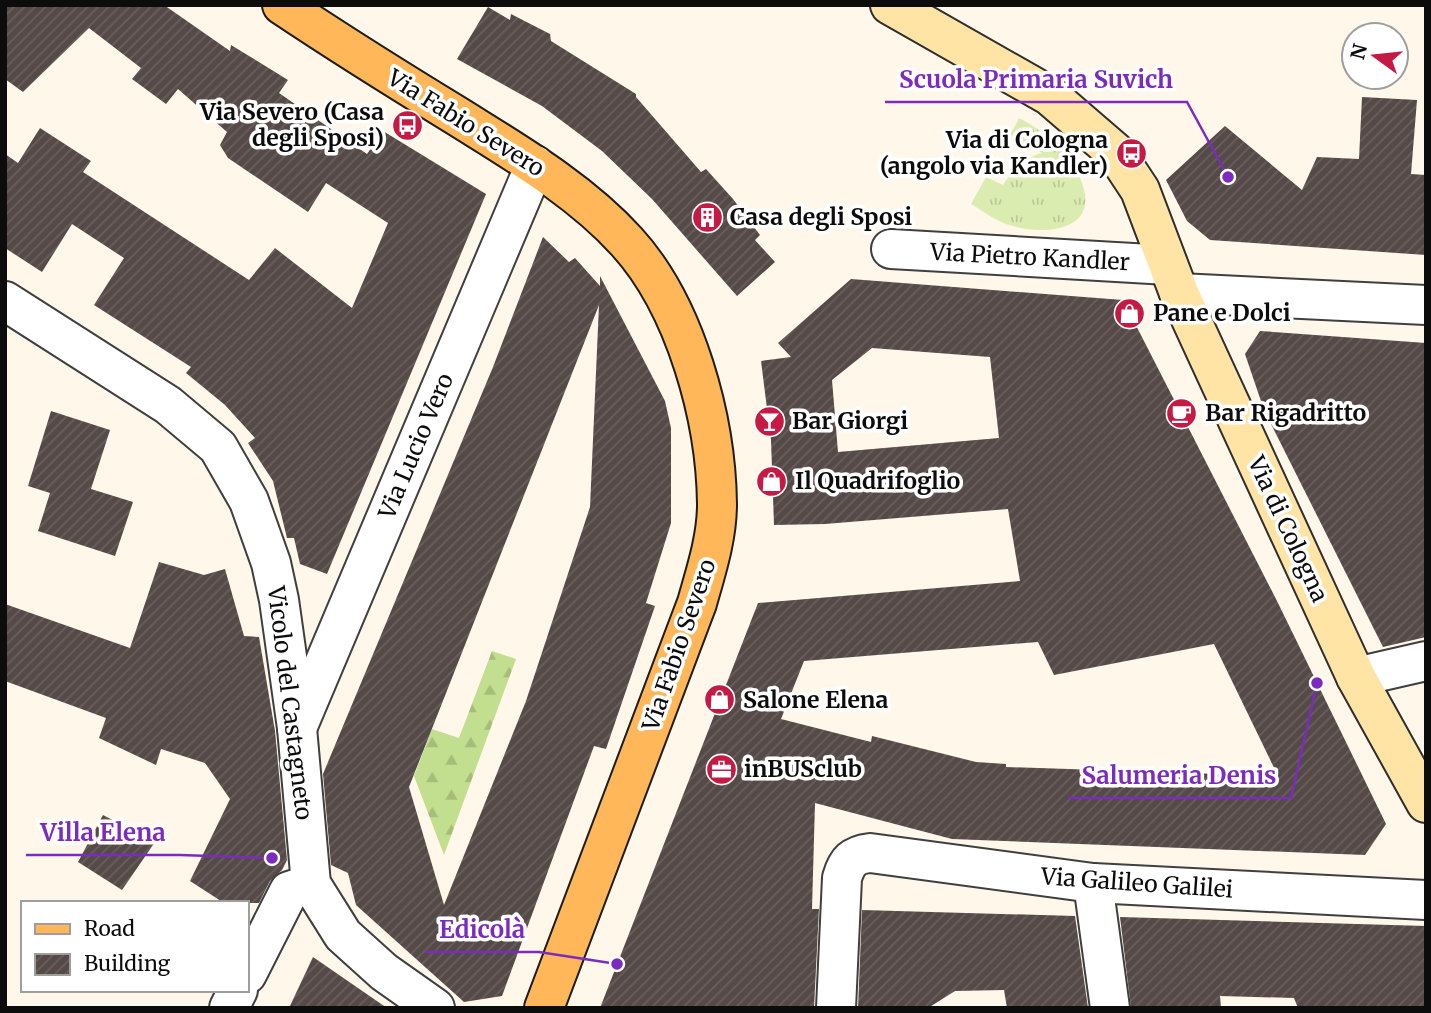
<svg xmlns="http://www.w3.org/2000/svg" width="1431" height="1013" font-family="Merriweather,serif">
  <style>
    .grass { fill: url(#grass-tufts) }
    .forest { fill: url(#forest-firs) }
    .building { fill: url(#building-hatch); fill-rule: evenodd }
    .lines { fill: none; stroke-linecap: round; stroke-linejoin: round }
    .street-casing { stroke: #3f3f3f; stroke-width: 42 }
    .secondary-casing { stroke: #2e2e2e; stroke-width: 42 }
    .primary-casing { stroke: #1d1d1d; stroke-width: 42 }
    .street { stroke: #fff; stroke-width: 38 }
    .secondary { stroke: #ffe4a5; stroke-width: 38 }
    .primary { stroke: #ffb75a; stroke-width: 38 }
    .labels { text-anchor: middle; stroke-width: 7; stroke-linejoin: round; paint-order: stroke }
    .poi-label { font-size: 23px; font-weight: bold; fill: #0c0c0c; stroke: #fff; text-anchor: start }
    .street-label { font-size: 23px; fill: #0c0c0c; stroke: #fff }
    .leader { fill: none; stroke: #7b2cbf; stroke-width: 2.5 }
    .callout-dot { fill: #7b2cbf; stroke: #fff; stroke-width: 2.5 }
    .callout-label { font-size: 24px; text-anchor: middle; font-weight: bold; fill: #7b2cbf; stroke: #fff; stroke-width: 7; stroke-linejoin: round; paint-order: stroke }
  </style>
  <defs>
    <pattern id="grass-tufts" width="24" height="20" patternUnits="userSpaceOnUse" patternTransform="scale(1.75)"><rect width="24" height="20" fill="#dbecb1"/><path d="M3 7l-1-3M5 7V3M7 7l1-3M15 17l-1-3M17 17v-4M19 17l1-3" fill="none" stroke="#bbc997"/></pattern>
    <pattern id="forest-firs" width="22" height="20" patternUnits="userSpaceOnUse" patternTransform="scale(1.75)"><rect width="22" height="20" fill="#c2de8f"/><path d="M5 1l3.5 6h-7zM16 11l3.5 6h-7z" fill="#a6bd7a"/></pattern>
    <pattern id="building-hatch" width="6" height="6" patternUnits="userSpaceOnUse" patternTransform="scale(1.75)"><rect width="6" height="6" fill="#554a47"/><path d="M-1 1l2-2M0 6l6-6M5 7l2-2" fill="none" stroke="#68605d"/></pattern>
  </defs>
  <rect width="100%" height="100%" fill="#fff7ea"/>
  <path class="grass" d="M 1019,118 C 1046,131 1080,163 1085,194 C 1091,235 1034,234 1009,225 C 996,221 983,211 971,204 L 986,177 L 1003,185 C 1013,170 1023,158 1042,153 L 1010,135 Z"/>
  <polygon class="forest" points="492,651 516,659 444,855 414,776 432,729 459,738"/>
  <g class="building">
    <polygon points="5,5 164,5 230,51 231,45 288,80 279,93 367,154 383,131 486,194 327,574 300,564 294,538 287,538 273,481 248,443 255,438 225,405 186,373 191,367 94,305 124,258 72,224 42,272 5,248 5,154 18,163 40,128 91,161 83,172 249,280 275,248 352,308 388,223 326,183 308,212 228,158 220,145 227,132 178,89 166,104 132,79 141,68 89,28 23,92 5,79"/>
    <polygon points="488,7 510,20 511,14 550,34 551,41 636,94 636,97 701,172 706,169 733,199 760,235 755,240 775,262 737,296 652,199 602,151 542,106 457,59"/>
    <polygon points="1362,97 1417,100 1411,174 1426,175 1426,255 1210,240 1187,221 1166,180 1225,126 1302,190 1317,157 1359,159"/>
    <path d="M 543,237 L 569,262 L 575,258 L 600,286 L 600,276 L 665,401 L 671,428 L 671,523 L 646,603 L 655,606 L 606,749 L 594,746 L 502,996 L 464,1002 L 356,905 L 348,873 L 331,865 L 323,774 L 493,367 ZM 599,305 L 590,507 L 526,701 L 444,905 L 409,787 Z"/>
    <path d="M 851,279 L 1123,300 L 1277,601 L 1386,824 L 1365,855 L 952,839 L 815,803 L 812,909 L 819,909 L 814,1008 L 600,1008 L 758,603 L 1020,581 L 1008,509 L 825,524 L 774,525 L 771,440 L 761,361 L 791,357 L 778,343 ZM 872,348 L 990,357 L 999,438 L 838,452 L 832,380 ZM 1038,642 L 1054,675 L 1214,644 L 1278,776 L 1006,767 L 1006,764 L 976,762 L 872,736 L 871,742 L 781,719 L 804,661 Z"/>
    <polygon points="1260,331 1426,343 1426,637 1383,647 1264,410 1245,354"/>
    <polygon points="51,411 110,430 91,489 133,502 115,556 38,531 50,493 28,486"/>
    <polygon points="159,562 204,575 225,569 244,636 259,637 275,731 287,860 282,870 270,881 259,903 224,903 190,881 230,799 205,763 161,749 156,765 99,738 106,718 5,681 5,604 130,648"/>
    <polygon points="103,815 155,842 122,890 78,862"/>
    <polygon points="862,910 1075,916 1088,1008 1007,1008 1004,990 955,991 928,1008 858,1008"/>
    <polygon points="1120,917 1426,926 1426,1008 1298,1008 1294,998 1220,996 1221,1008 1131,1008"/>
    <polygon points="313,957 387,1008 289,1008"/>
  </g>
  <g class="lines">
    <defs>
      <g id="street">
        <polyline points="891,249 1168,265"/>
        <polyline points="1179,293 1426,305"/>
        <polyline points="5,301 168,405 218,447 249,501 271,563 279,600 297,728 311,884 343,935 384,972 435,1008"/>
        <polyline points="1356,677 1426,661"/>
        <polyline points="297,728 535,165"/>
        <polyline points="1093,883 1110,1008"/>
        <polyline points="247,974 289,891 311,884"/>
        <polyline points="229,1008 238,990"/>
        <path d="M 836,1008 L 842,878 C 847,861 853,855 870,853 L 1093,883 L 1426,900"/>
      </g>
      <polyline id="secondary" points="890,5 1050,96 1115,152 1140,190 1179,293 1356,677 1426,803"/>
      <path id="primary" d="M 282,5 C 339,43 398,80 457,116 C 516,153 580,190 627,242 C 686,307 716,419 717,504 C 717,538 706,571 697,603 L 544,1008"/>
    </defs>
    <use href="#street" class="street-casing"/>
    <use href="#secondary" class="secondary-casing"/>
    <use href="#primary" class="primary-casing"/>
    <use href="#street" class="street"/>
    <use href="#secondary" class="secondary"/>
    <use href="#primary" class="primary"/>
  </g>
  <defs>
    <symbol id="bus-disc" viewBox="-11 -11 22 22"><circle r="9.5" fill="#c51a43" stroke="#fff"/><path d="M-5-6H5V4H4V6H2V4H-2V6H-4V4H-5ZM-3.5-4V0h7V-4ZM-3.5 1.2v1.5H-2V1.2ZM2 1.2v1.5H3.5V1.2Z" fill="#fff"/></symbol>
    <symbol id="building-disc" viewBox="-11 -11 22 22"><circle r="9.5" fill="#c51a43" stroke="#fff"/><path d="M-4-6H4V6H1V3H-1V6H-4ZM-2.5-4.3h1.7v1.8h-1.7ZM.8-4.3h1.7v1.8H.8ZM-2.5-1h1.7V.8h-1.7ZM.8-1h1.7V.8H.8Z" fill="#fff"/></symbol>
    <symbol id="shop-disc" viewBox="-11 -11 22 22"><circle r="9.5" fill="#c51a43" stroke="#fff"/><path d="M-5-2.5h2.3a2.7 3.5 0 0 1 5.4 0H5L5.5 6h-11ZM-1.5-2.5h3a1.5 2.3 0 0 0-3 0Z" fill="#fff"/></symbol>
    <symbol id="cafe-disc" viewBox="-11 -11 22 22"><circle r="9.5" fill="#c51a43" stroke="#fff"/><path d="M-5.5-4.5H6V0H3Q3 3.5 0 3.5H-2.5Q-5.5 3.5-5.5 0ZM3-3.2v2h1.7v-2ZM-6 4.5H4V6H-6Z" fill="#fff"/></symbol>
    <symbol id="bar-disc" viewBox="-11 -11 22 22"><circle r="9.5" fill="#c51a43" stroke="#fff"/><path d="M-6-5H6L.8 .8V4.5H3.5V6h-7V4.5H-.8V.8Z" fill="#fff"/></symbol>
    <symbol id="office-disc" viewBox="-11 -11 22 22"><circle r="9.5" fill="#c51a43" stroke="#fff"/><path d="M-6-3h4V-5.5h4V-3h4V5H-6ZM-1-4.5V-3h2v-1.5ZM-6 0V1H6V0Z" fill="#fff"/></symbol>
  </defs>
  <g fill-rule="evenodd">
    <use href="#bus-disc" x="390" y="108" width="35" height="35"/>
    <use href="#bus-disc" x="1114" y="136" width="35" height="35"/>
    <use href="#building-disc" x="690" y="200" width="35" height="35"/>
    <use href="#shop-disc" x="1112" y="296" width="35" height="35"/>
    <use href="#cafe-disc" x="1164" y="396" width="35" height="35"/>
    <use href="#bar-disc" x="752" y="404" width="35" height="35"/>
    <use href="#shop-disc" x="754" y="464" width="35" height="35"/>
    <use href="#shop-disc" x="702" y="682" width="35" height="35"/>
    <use href="#office-disc" x="704" y="752" width="35" height="35"/>
  </g>
  <g class="labels">
    <g class="poi-label">
      <text x="384" y="120" text-anchor="end">Via Severo (Casa<tspan x="384" dy="26">degli Sposi)</tspan></text>
      <text x="1108" y="148" text-anchor="end">Via di Cologna<tspan x="1108" dy="26">(angolo via Kandler)</tspan></text>
      <text x="730" y="225">Casa degli Sposi</text>
      <text x="1153" y="321">Pane e Dolci</text>
      <text x="1205" y="421">Bar Rigadritto</text>
      <text x="792" y="429">Bar Giorgi</text>
      <text x="795" y="489">Il Quadrifoglio</text>
      <text x="743" y="708">Salone Elena</text>
      <text x="744" y="777">inBUSclub</text>
    </g>
    <g class="street-label">
      <text transform="translate(466 123) rotate(32)" y="8">Via Fabio Severo</text>
      <text transform="translate(1030 257) rotate(3)" y="8">Via Pietro Kandler</text>
      <text transform="translate(416 446) rotate(-67)" y="8">Via Lucio Vero</text>
      <text transform="translate(1288 529) rotate(65)" y="8">Via di Cologna</text>
      <text transform="translate(679 645) rotate(-71)" y="8">Via Fabio Severo</text>
      <text transform="translate(290 703) rotate(83)" y="8">Vicolo del Castagneto</text>
      <text transform="translate(1137 883) rotate(4)" y="8">Via Galileo Galilei</text>
    </g>
  </g>
  <path class="leader" d="M1228 177L1187 102H885M1317 683L1291 798H1068M272 858L180 855H26M617 964L539 952H425"/>
  <g class="callout-dot">
    <circle cx="1228" cy="177" r="7"/>
    <circle cx="1317" cy="683" r="7"/>
    <circle cx="272" cy="858" r="7"/>
    <circle cx="617" cy="964" r="7"/>
  </g>
  <g class="callout-label">
    <text x="1036" y="88">Scuola Primaria Suvich</text>
    <text x="1179" y="784">Salumeria Denis</text>
    <text x="103" y="841">Villa Elena</text>
    <text x="482" y="938">Edicolà</text>
  </g>
  <rect width="1431" height="1013" fill="none" stroke="#0c0c0c" stroke-width="14"/>
  <rect x="21" y="901" width="228" height="91" fill="#ffffff" stroke="#9e9e9e" stroke-width="2"/>
  <rect x="35" y="924" width="35" height="10" fill="#ffb75a" stroke="#9e9e9e" stroke-width="2"/>
  <text x="84" y="936" font-size="21" fill="#0c0c0c">Road</text>
  <rect x="35" y="954" width="35" height="21" fill="url(#building-hatch)" stroke="#9e9e9e" stroke-width="2"/>
  <text x="84" y="971" font-size="21" fill="#0c0c0c">Building</text>
  <g transform="translate(1375 56) rotate(285)"><circle r="33" fill="#ffffff" stroke="#9e9e9e" stroke-width="2"/>
  <path d="M0-5L12 26L0 18L-12 26Z" fill="#c51a43"/>
  <text y="-10" font-size="19" font-weight="bold" text-anchor="middle" fill="#0c0c0c">N</text>
  </g>
</svg>
